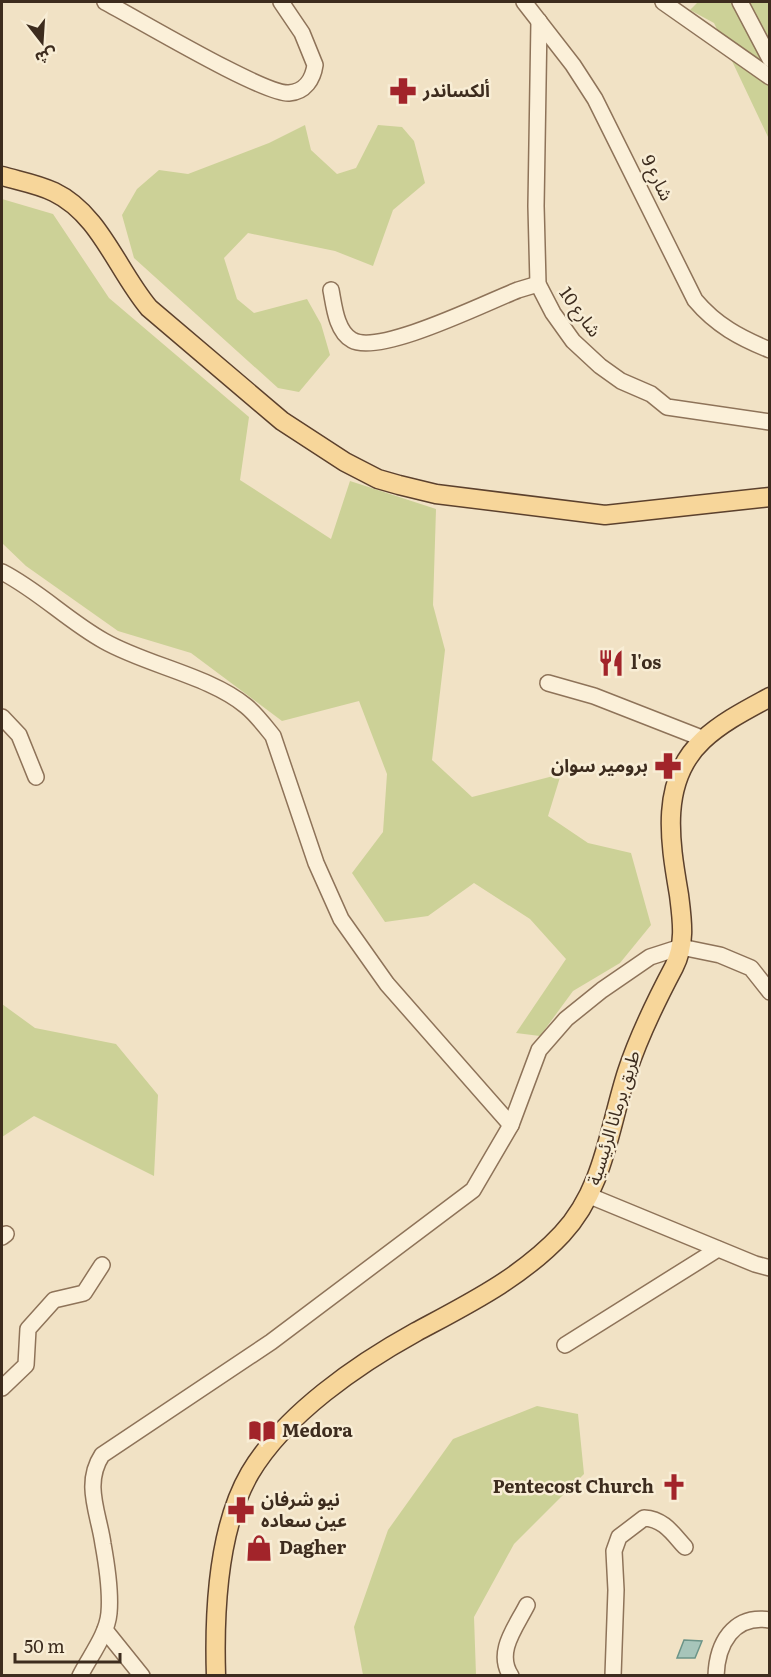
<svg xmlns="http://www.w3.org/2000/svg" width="771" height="1677" font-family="Literata,'Noto Sans Arabic',serif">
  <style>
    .green { fill: #ccd197 }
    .water { fill: #a7c5ba; stroke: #6c9488; stroke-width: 1.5 }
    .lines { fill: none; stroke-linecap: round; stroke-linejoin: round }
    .minor-casing { stroke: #8e7359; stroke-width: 18 }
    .major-casing { stroke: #5c412d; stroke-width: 21 }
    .minor { stroke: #fbf0d9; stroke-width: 15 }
    .major { stroke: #f7d69a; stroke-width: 18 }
    .labels { text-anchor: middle; stroke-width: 5; stroke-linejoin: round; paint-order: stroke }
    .poi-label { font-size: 18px; font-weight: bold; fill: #3d2c1e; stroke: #f8edd5; text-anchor: start }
    .street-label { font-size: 18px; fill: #3d2c1e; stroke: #f8edd5 }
  </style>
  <rect width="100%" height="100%" fill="#f1e2c5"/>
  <g class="green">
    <polygon points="698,2 769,2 769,139 714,23 690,10"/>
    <polygon points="305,125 311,150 337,174 356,168 378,125 402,127 414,141 425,183 393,210 373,266 335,251 248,233 224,258 237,299 254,313 307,299 321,324 330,355 299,392 278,388 134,258 122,215 137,189 159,170 188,174 269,143"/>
    <polygon points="2,199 53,214 109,298 249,417 240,480 331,539 350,481 436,509 433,605 445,650 432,760 472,797 561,774 548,816 588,843 631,853 651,925 620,963 573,991 540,1036 516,1033 566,959 530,919 474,883 428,916 385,922 352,873 383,832 387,774 359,701 282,721 191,653 118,631 26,566 2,543"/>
    <polygon points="2,1004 35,1028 116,1044 158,1095 154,1176 34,1116 2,1137"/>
    <polygon points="537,1406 578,1414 584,1474 514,1544 474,1617 476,1675 363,1675 354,1627 388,1530 453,1439"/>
  </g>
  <polygon class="water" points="684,1640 702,1641 695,1658 677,1658"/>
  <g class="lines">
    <defs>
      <g id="minor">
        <path d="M 105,2 C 136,18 264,95 289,93 C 305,92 313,79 315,65 L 302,33 L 281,2"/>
        <path d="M 524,2 L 573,65 L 595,99 L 695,300 C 716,325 740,338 770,350"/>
        <polyline points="663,2 770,77"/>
        <polyline points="740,2 770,59"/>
        <polyline points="539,21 536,206 538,284 553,313 573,341 600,366 621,381 651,394 667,407 770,422"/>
        <path d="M 331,290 C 334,305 336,331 352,340 C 379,356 487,302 518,290 L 538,284"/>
        <path d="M 2,572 C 39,591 68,621 104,641 C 146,665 210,676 246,706 C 256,714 265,726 273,736 L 316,863 L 341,919 L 387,984 L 511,1125"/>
        <polyline points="548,683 594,696 704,739"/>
        <polyline points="2,717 19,735 36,777"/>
        <polyline points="590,1196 755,1264 770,1268"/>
        <polyline points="2,1237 6,1234"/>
        <polyline points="565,1345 718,1249"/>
        <polyline points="2,1388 26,1365 28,1329 54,1300 84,1293 102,1265"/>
        <polyline points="105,1630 142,1676"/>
        <path d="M 80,1676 C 90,1656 107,1635 109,1613 C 111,1591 107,1566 103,1544 C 99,1514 83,1484 102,1455 L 271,1342 L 473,1190 L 511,1125 L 539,1050 L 566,1019 L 602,990 L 650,957 L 681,947 L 720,955 L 751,968 L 770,992"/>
        <path d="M 511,1676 C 495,1652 516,1627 527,1605"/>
        <path d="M 613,1676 L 616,1590 L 614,1551 L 619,1537 L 644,1518 C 664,1519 673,1534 685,1547"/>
        <path d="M 716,1676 C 717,1644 733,1614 770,1620"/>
      </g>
      <g id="major">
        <path d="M 2,176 C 19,181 37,184 54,192 C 100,214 117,270 149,308 L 282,421 L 345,462 L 378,479 L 399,485 L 436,494 L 605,515 L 770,497"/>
        <path d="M 216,1676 C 214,1613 218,1528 250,1473 C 285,1414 358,1364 416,1332 C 468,1304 521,1278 562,1234 C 604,1189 609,1128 627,1072 C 639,1035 656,1001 674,967 C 686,944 682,919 679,895 C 670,842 659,781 703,740 C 722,722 748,709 770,697"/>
      </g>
    </defs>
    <use href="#minor" class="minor-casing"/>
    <use href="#major" class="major-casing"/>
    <use href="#minor" class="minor"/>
    <use href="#major" class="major"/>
  </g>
  <defs>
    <symbol id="pharmacy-bare" viewBox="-9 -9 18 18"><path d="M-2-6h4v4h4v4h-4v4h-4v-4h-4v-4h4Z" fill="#a2242a" stroke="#f8edd5" stroke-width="2.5" paint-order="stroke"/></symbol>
    <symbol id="restaurant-bare" viewBox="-9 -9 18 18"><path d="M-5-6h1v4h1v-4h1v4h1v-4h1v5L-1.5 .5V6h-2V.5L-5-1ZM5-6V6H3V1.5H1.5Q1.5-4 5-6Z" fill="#a2242a" stroke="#f8edd5" stroke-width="2.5" paint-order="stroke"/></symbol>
    <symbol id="library-bare" viewBox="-9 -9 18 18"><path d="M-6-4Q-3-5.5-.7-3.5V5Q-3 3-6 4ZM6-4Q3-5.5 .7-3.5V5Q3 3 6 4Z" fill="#a2242a" stroke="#f8edd5" stroke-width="2.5" paint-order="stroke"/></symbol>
    <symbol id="church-bare" viewBox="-9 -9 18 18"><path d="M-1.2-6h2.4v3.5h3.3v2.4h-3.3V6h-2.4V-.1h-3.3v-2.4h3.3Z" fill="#a2242a" stroke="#f8edd5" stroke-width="2.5" paint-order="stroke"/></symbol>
    <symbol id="shop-bare" viewBox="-9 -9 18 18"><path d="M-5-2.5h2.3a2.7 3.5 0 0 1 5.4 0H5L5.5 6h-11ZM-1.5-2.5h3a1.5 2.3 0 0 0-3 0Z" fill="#a2242a" stroke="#f8edd5" stroke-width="2.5" paint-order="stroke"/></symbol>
  </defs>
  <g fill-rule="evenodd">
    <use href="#pharmacy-bare" x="384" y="72" width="38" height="38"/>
    <use href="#restaurant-bare" x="592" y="644" width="38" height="38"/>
    <use href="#pharmacy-bare" x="649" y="747" width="38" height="38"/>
    <use href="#library-bare" x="243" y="1412" width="38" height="38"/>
    <use href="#church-bare" x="655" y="1468" width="38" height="38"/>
    <use href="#pharmacy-bare" x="222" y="1491" width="38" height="38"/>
    <use href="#shop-bare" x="240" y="1529" width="38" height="38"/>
  </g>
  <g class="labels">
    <g class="poi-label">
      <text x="423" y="97">ألكساندر</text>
      <text x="631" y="669">l'os</text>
      <text x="648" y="772" text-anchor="end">برومير سوان</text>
      <text x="282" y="1437">Medora</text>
      <text x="654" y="1493" text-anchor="end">Pentecost Church</text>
      <text x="261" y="1506">نيو شرفان<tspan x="261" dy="21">عين سعاده</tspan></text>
      <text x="279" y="1554">Dagher</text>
    </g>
    <g class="street-label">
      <text transform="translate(657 178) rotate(64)" y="6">شارع 9</text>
      <text transform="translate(580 312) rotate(54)" y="6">شارع 10</text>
      <text transform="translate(614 1118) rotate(-73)" y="6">طريق برمانا الرئيسية</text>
    </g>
  </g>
  <rect width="771" height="1677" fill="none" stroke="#3d2c1e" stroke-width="6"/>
  <g transform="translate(42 42) rotate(163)" stroke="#f8edd5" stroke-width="4.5" paint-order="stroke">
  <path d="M0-4.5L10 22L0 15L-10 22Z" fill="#3d2c1e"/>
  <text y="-9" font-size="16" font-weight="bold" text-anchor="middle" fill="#3d2c1e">ش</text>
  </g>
  <path d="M15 1653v9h105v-9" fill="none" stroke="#3d2c1e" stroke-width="3"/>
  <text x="24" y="1653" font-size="18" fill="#3d2c1e" stroke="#f8edd5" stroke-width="4.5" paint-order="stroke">50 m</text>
</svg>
